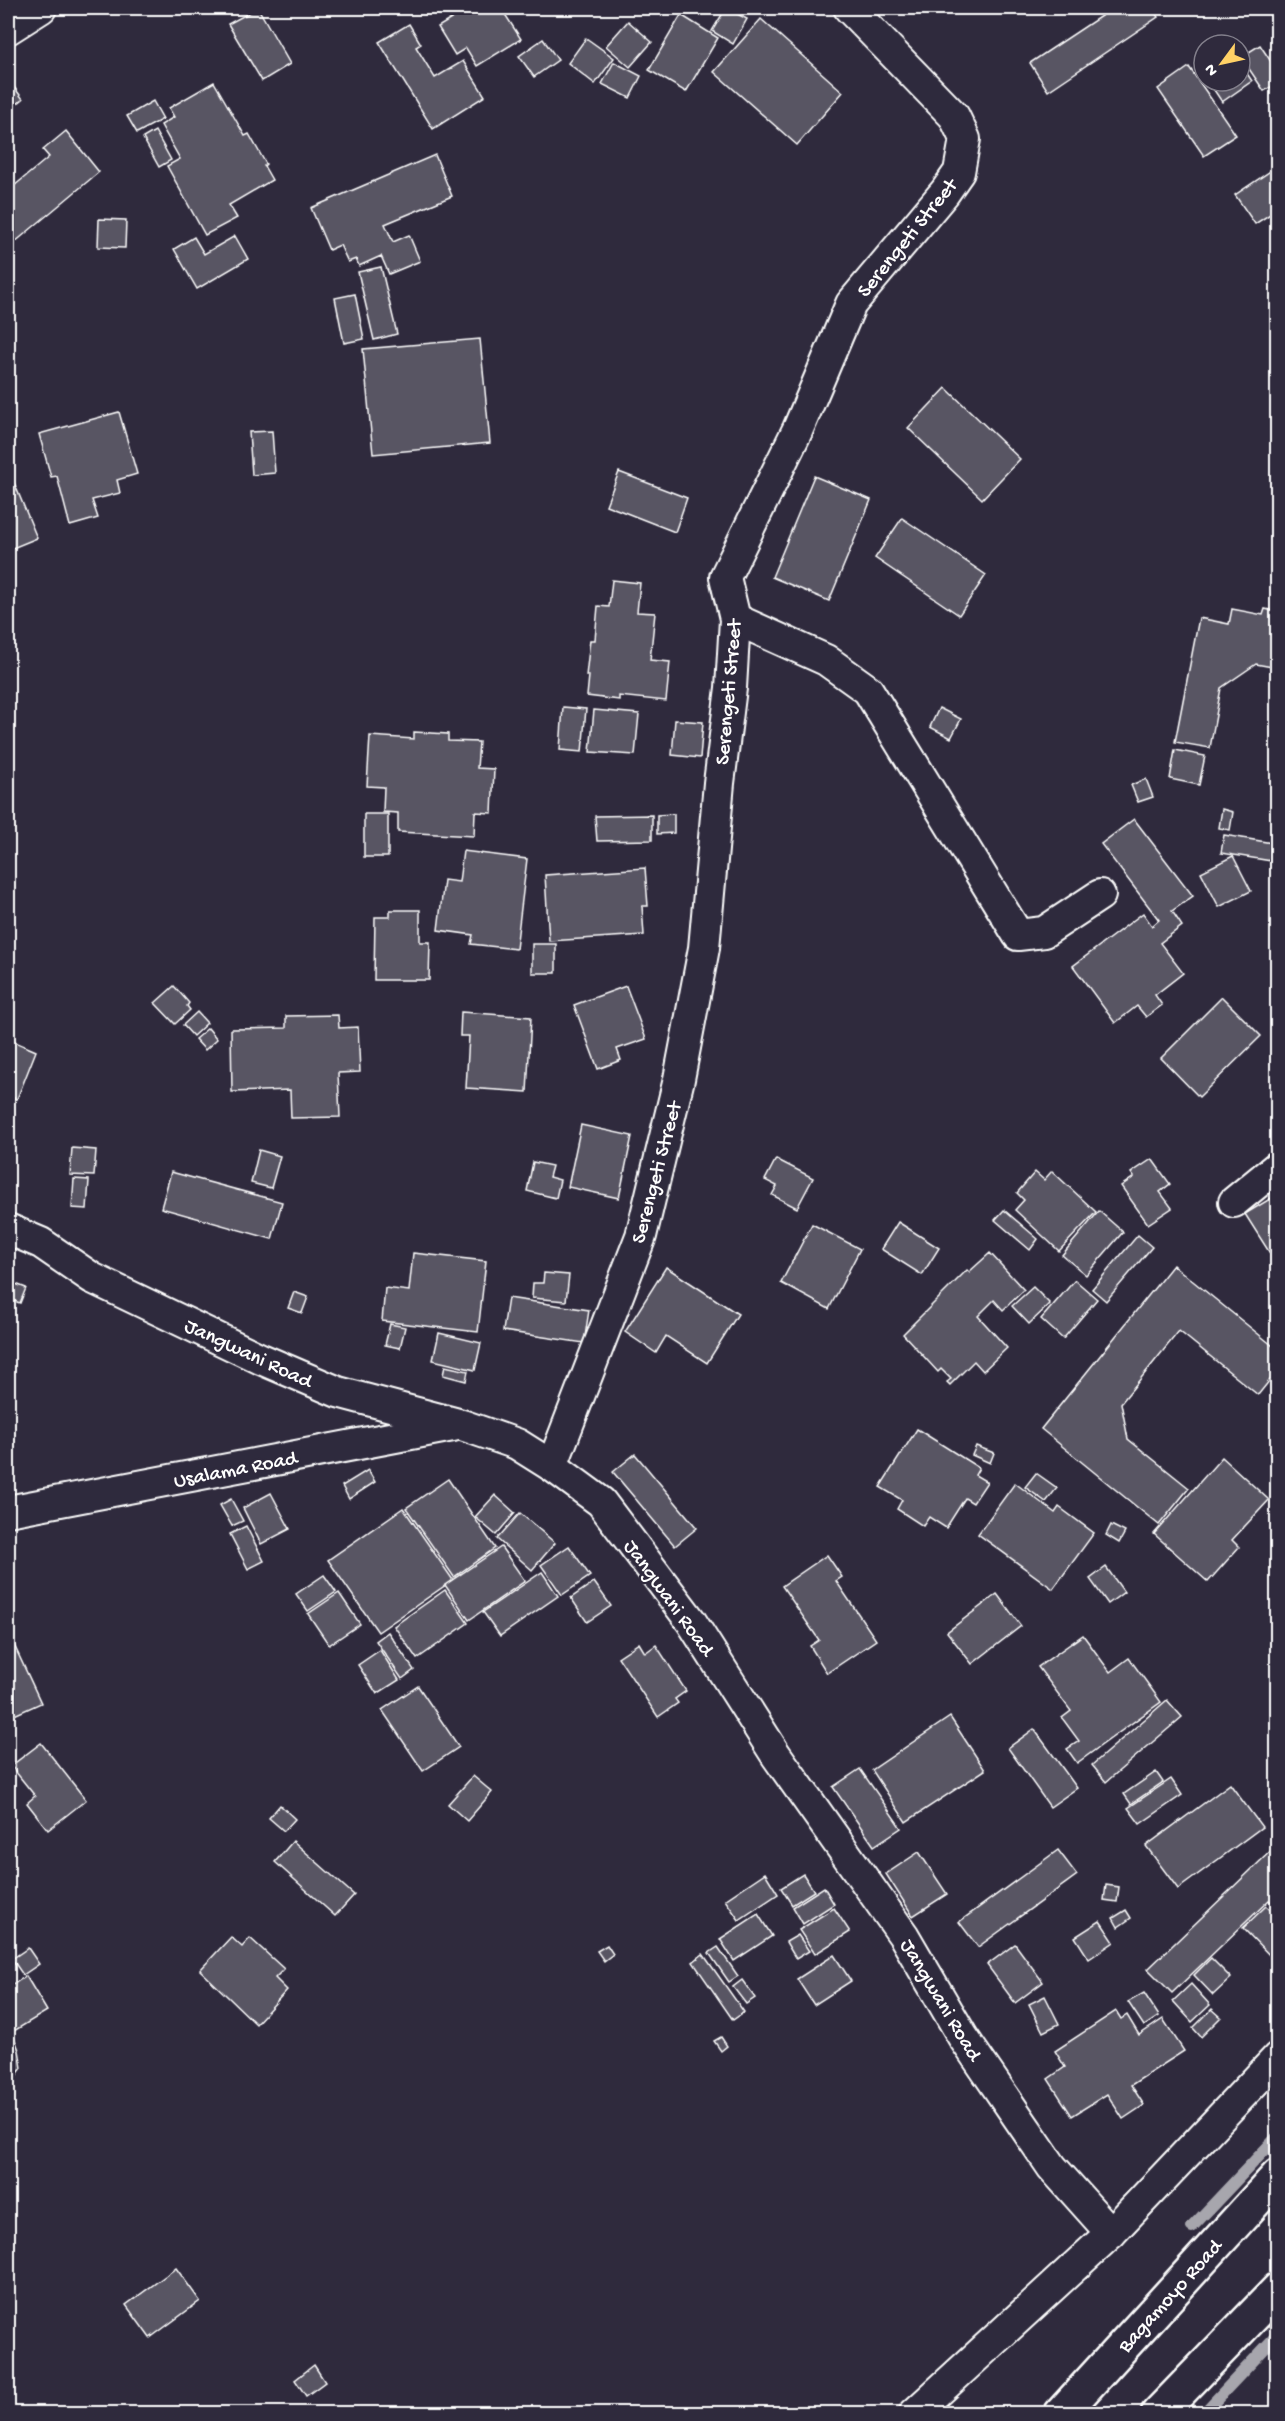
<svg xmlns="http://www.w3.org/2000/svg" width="1285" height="2421" font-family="'Gochi Hand',sans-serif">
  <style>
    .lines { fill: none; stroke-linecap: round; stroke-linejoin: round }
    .stream { stroke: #a7a6ad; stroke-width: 12 }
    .building { fill: #595564; stroke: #fff; stroke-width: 1.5 }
    .street-casing { stroke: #fff; stroke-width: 34 }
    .highway-casing { stroke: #fff; stroke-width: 38 }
    .street { stroke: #2f2a3d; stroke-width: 30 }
    .highway { stroke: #2f2a3d; stroke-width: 33 }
    .labels { text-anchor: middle; stroke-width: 4.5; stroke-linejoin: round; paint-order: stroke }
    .street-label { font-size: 21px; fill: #fff; stroke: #2f2a3d }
  </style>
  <rect width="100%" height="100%" fill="#2f2a3d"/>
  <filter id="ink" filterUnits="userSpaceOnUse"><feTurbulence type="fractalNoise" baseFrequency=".0167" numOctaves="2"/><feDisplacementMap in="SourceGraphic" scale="12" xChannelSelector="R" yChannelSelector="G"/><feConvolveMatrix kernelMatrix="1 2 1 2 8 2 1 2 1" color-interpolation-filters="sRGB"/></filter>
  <g filter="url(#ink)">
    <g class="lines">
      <g class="stream">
        <polyline points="1192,2227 1278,2136"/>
        <polyline points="1203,2414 1278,2334"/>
      </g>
    </g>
    <g class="building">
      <polygon points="258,8 290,64 262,81 228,24"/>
      <polygon points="469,8 501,8 521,39 477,66 466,48 455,55 438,27"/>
      <polygon points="726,8 747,19 733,44 712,31"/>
      <polygon points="1113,8 1152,8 1158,17 1048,91 1030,63"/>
      <polygon points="681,15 718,38 686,92 649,70"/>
      <polygon points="761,19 843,92 797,145 714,72"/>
      <polygon points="628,21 652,42 630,67 606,46"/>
      <polygon points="409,24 421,44 416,47 435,78 463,61 485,96 433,129 379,42"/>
      <polygon points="586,38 614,58 595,84 568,63"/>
      <polygon points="543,39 558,60 534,77 519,56"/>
      <polygon points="1260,45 1278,72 1278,83 1264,91 1241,57"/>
      <polygon points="614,62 641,76 630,98 602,84"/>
      <polygon points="1240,63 1252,81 1222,102 1208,81 1240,81"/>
      <polygon points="1189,67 1236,135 1204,156 1158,89"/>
      <polygon points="8,79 23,99 8,111"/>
      <polygon points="214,82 245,136 249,134 266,164 264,166 272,180 229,205 237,218 205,235 167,166 180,159 161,125 174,117 169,108"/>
      <polygon points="153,101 163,119 137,133 127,116"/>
      <polygon points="66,131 99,172 8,248 8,191 49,157 43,150"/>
      <polygon points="155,131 171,160 159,167 143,138"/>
      <polygon points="435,155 452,196 385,224 393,242 409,235 420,261 389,274 381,256 359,266 356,259 348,262 340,245 329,250 311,208"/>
      <polygon points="1278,166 1278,209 1255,224 1235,195"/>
      <polygon points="99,219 126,220 125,248 98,247"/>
      <polygon points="235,236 248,259 197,289 174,249 194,237 204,254"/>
      <polygon points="381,267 397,334 374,340 358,272"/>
      <polygon points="355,294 364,339 344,343 335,298"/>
      <polygon points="480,339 490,443 373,454 363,349"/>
      <polygon points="946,388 1020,459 982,499 908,428"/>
      <polygon points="119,412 137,474 117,480 120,493 92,500 98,518 70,526 57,476 51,477 39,434"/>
      <polygon points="272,431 275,473 252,475 249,432"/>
      <polygon points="8,468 37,538 8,550"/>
      <polygon points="619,472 687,498 675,532 606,505"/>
      <polygon points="814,476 871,500 829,601 772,577"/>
      <polygon points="902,518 986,575 959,615 875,558"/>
      <polygon points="612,580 640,583 637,612 655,613 650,660 670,662 666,701 619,696 619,700 587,696 589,676 586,676 590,640 595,640 598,606 609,607"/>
      <polygon points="1232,609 1263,615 1265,609 1278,612 1278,668 1256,664 1221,688 1210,748 1175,742 1199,618 1229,624"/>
      <polygon points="563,707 586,709 582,752 560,750"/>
      <polygon points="939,708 961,719 951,738 930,727"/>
      <polygon points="594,710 639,714 635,755 590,752"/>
      <polygon points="675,720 703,722 700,758 672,755"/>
      <polygon points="414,732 448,734 448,741 479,742 477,768 494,769 492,813 475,812 474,836 398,832 398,813 383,812 384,787 367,786 370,736 414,739"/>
      <polygon points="1175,750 1205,756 1199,785 1170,779"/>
      <polygon points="1146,779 1153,797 1138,802 1131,785"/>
      <polygon points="1222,809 1233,812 1230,830 1219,828"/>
      <rect x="364" y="814" width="24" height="43"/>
      <polygon points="674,814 674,833 657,834 657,815"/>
      <polygon points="652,815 652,840 597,841 595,816"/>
      <polygon points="1134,819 1193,896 1172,911 1182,926 1160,943 1183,973 1155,995 1162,1005 1146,1017 1137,1006 1115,1023 1073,966 1143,913 1152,926 1159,920 1101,844"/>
      <polygon points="1224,835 1278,844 1278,862 1221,853"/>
      <polygon points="463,851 527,859 516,949 471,944 473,935 438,930 444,880 459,882"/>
      <polygon points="1233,856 1251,891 1219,907 1201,872"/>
      <polygon points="645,868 648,906 642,906 644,935 549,941 545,875"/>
      <polygon points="390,910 420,910 420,942 430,942 429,980 374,980 375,917 390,917"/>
      <rect x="532" y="944" width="24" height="29"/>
      <polygon points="174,986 189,1003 187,1006 190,1010 175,1024 155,1003"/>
      <polygon points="626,986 646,1039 617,1049 621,1060 598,1069 574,1005"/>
      <polygon points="1222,997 1261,1036 1199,1097 1161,1058"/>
      <polygon points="197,1012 207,1023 193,1036 183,1025"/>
      <polygon points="461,1012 531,1017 527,1092 466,1088 469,1036 460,1036"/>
      <polygon points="338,1015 339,1028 358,1027 360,1072 338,1073 340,1117 291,1118 290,1090 232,1092 231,1029 286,1028 286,1016"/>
      <polygon points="208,1028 217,1039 205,1050 195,1039"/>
      <polygon points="8,1039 36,1051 17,1099 8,1096"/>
      <polygon points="581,1125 632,1136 619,1198 568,1187"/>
      <polygon points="72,1148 96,1150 94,1176 70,1175"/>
      <polygon points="259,1150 280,1156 271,1188 251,1183"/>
      <polygon points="776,1159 813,1178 797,1208 772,1195 777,1186 765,1180"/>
      <polygon points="1152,1159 1170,1184 1160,1192 1172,1208 1148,1224 1121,1186 1134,1177 1131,1173"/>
      <polygon points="533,1162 552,1166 549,1177 560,1180 556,1198 527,1191"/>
      <polygon points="1052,1171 1096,1212 1059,1251 1015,1210 1024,1200 1017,1193 1035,1172 1044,1180"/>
      <polygon points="171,1172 282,1202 272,1239 161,1208"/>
      <polygon points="74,1179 89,1180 87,1209 72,1208"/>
      <polygon points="1278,1194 1278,1266 1245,1214"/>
      <polygon points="1004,1210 1038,1239 1030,1250 995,1220"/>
      <polygon points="1099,1211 1123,1232 1086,1275 1062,1255"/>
      <polygon points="898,1222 939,1248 922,1275 881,1249"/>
      <polygon points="812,1224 860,1249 829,1309 781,1283"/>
      <polygon points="1138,1235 1152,1247 1106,1301 1092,1289"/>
      <polygon points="413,1253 486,1261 478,1332 382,1321 385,1288 409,1291"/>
      <polygon points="990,1253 1024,1290 1003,1310 994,1300 978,1316 1007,1348 983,1371 974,1361 950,1385 947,1382 951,1379 941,1369 938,1372 903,1334 967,1270 969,1272"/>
      <polygon points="1173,1265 1278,1350 1278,1370 1258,1395 1179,1331 1121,1403 1128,1439 1189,1488 1159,1525 1041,1429"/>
      <polygon points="666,1267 738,1314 707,1363 666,1336 656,1353 625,1332"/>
      <polygon points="544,1273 569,1275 566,1301 532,1298 533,1283 543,1283"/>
      <polygon points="1075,1280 1097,1299 1063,1339 1041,1319"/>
      <polygon points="8,1281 26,1288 20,1303 8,1299"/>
      <polygon points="1033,1287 1050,1304 1029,1324 1012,1306"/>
      <polygon points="294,1292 308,1297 302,1313 288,1308"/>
      <polygon points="508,1298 589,1310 584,1343 503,1331"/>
      <polygon points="390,1324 405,1327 400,1348 385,1345"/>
      <polygon points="439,1333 481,1343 475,1370 433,1360"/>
      <polygon points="445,1366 468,1371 466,1381 443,1375"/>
      <polygon points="917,1429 979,1468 975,1475 987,1482 973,1503 965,1498 946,1528 929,1517 923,1526 897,1509 902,1500 880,1487"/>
      <polygon points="976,1446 994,1453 990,1463 972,1455"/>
      <polygon points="635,1454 697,1528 675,1546 613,1472"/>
      <polygon points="1222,1457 1269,1500 1232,1540 1239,1547 1208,1582 1154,1534"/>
      <polygon points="368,1470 375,1482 349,1499 342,1486"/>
      <polygon points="1036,1473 1057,1488 1046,1502 1025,1487"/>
      <polygon points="448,1479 495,1548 454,1577 406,1508"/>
      <polygon points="1015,1483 1055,1513 1059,1507 1094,1533 1053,1589 978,1534"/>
      <polygon points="271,1493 290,1529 261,1544 243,1508"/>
      <polygon points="495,1495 515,1513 496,1535 475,1517"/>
      <polygon points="231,1499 243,1521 232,1526 220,1505"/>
      <polygon points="403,1508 453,1580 378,1632 328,1560"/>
      <polygon points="520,1513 555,1543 532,1570 497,1539"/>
      <polygon points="1111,1525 1125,1532 1119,1543 1106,1535"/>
      <polygon points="246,1526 264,1561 248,1569 230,1534"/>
      <polygon points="569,1546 590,1576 562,1595 541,1565"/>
      <polygon points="501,1547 525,1581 469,1620 445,1585"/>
      <polygon points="827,1555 842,1577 836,1581 876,1640 827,1673 810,1646 819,1640 782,1586"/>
      <polygon points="1106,1567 1124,1592 1108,1604 1090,1579"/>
      <polygon points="542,1572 558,1596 500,1636 483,1612"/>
      <polygon points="324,1575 336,1592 308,1611 296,1594"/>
      <polygon points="594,1582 611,1606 587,1622 571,1598"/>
      <polygon points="445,1590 468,1623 417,1659 394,1626"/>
      <polygon points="339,1593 360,1624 329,1645 308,1614"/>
      <polygon points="997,1594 1021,1626 972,1664 947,1632"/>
      <polygon points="8,1632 41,1703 10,1717 8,1712"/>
      <polygon points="388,1632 414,1670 402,1679 376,1641"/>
      <polygon points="1083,1635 1110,1672 1129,1658 1161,1702 1077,1763 1067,1749 1079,1741 1062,1718 1071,1711 1038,1667"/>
      <polygon points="639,1643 645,1653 656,1645 686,1691 675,1699 678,1703 658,1717 618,1657"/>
      <polygon points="380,1650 399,1680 377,1694 358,1665"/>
      <polygon points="418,1686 459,1747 423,1771 382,1710"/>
      <polygon points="1167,1700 1182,1717 1106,1782 1092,1765"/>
      <polygon points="950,1717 985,1770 906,1822 872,1770"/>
      <polygon points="1034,1729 1077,1788 1050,1807 1008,1748"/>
      <polygon points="41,1743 86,1800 48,1830 27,1803 35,1796 11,1766"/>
      <polygon points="860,1769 901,1828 874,1846 833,1787"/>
      <polygon points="1156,1772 1163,1782 1131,1804 1124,1794"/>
      <polygon points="473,1776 492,1792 467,1821 448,1804"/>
      <polygon points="1171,1779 1182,1795 1140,1824 1128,1808"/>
      <polygon points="1230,1784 1262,1827 1178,1889 1146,1846"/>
      <polygon points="280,1805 295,1819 284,1831 269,1818"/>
      <polygon points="293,1841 354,1895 335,1916 275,1862"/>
      <polygon points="1278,1844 1278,1904 1275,1906 1269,1900 1172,1993 1148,1969"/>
      <polygon points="1058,1850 1077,1875 978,1947 959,1922"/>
      <polygon points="919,1852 947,1894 913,1916 886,1874"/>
      <polygon points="765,1873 778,1894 739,1920 725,1900"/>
      <polygon points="803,1874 814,1891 792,1905 781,1888"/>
      <polygon points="1106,1885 1119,1887 1117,1902 1104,1900"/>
      <polygon points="824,1887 834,1904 803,1924 793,1907"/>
      <polygon points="1266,1906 1278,1917 1277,1963 1243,1928"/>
      <polygon points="834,1908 850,1932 815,1954 799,1930"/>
      <polygon points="1126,1910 1131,1918 1118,1927 1113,1918"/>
      <polygon points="758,1914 772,1936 734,1961 720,1939"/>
      <polygon points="1100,1921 1114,1942 1089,1959 1075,1937"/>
      <polygon points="798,1935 809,1951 796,1959 786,1942"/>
      <polygon points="231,1937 242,1947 250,1938 284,1969 275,1978 287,1990 256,2024 200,1970"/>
      <polygon points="1015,1944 1043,1982 1015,2003 987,1965"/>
      <polygon points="607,1945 613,1954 604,1961 597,1951"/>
      <polygon points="718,1947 738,1976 729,1982 709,1953"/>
      <polygon points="28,1948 39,1964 23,1975 12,1959"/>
      <polygon points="703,1954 744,2012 733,2020 693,1962"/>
      <polygon points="834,1955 851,1981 814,2005 797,1979"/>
      <polygon points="1211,1958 1231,1978 1213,1995 1194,1975"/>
      <polygon points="26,1976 47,2011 12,2032 19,2050 22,2068 15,2077 8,2079 8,1988"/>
      <polygon points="742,1980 755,1998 746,2004 733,1987"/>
      <polygon points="1191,1984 1210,2005 1192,2022 1173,2001"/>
      <polygon points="1144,1993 1159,2016 1144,2026 1128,2002"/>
      <polygon points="1045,1996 1059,2024 1043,2032 1029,2004"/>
      <polygon points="1212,2009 1221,2017 1201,2037 1193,2028"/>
      <polygon points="1116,2011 1121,2019 1127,2015 1139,2035 1163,2019 1184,2051 1131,2085 1144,2105 1123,2119 1107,2094 1072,2116 1048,2079 1065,2067 1055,2051"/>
      <polygon points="721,2037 727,2046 721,2051 714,2041"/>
      <polygon points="176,2268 200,2301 150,2338 126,2305"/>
      <polygon points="314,2365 325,2382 306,2396 295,2380"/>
    </g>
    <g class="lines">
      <defs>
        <g id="street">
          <polyline points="8,29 41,8"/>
          <polyline points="735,619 826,660 868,690 1018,935 1044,932 1100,895"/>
          <polyline points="1234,1202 1278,1166"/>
          <polyline points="8,1229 41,1243 92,1278 261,1359 338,1392 462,1425 517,1444 552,1466 601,1502 691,1621 776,1755 904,1936 963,2037 1052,2167 1111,2233"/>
          <polyline points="552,1466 641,1236 679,1079 704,948 719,783 731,688 735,619 725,577 798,429 851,304 945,192 959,172 965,139 954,116 849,8"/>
          <polyline points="8,1511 453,1426"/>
          <polyline points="914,2414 1111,2233 1278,2057"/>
        </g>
        <g id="highway">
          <polyline points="1061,2414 1278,2176"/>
          <polyline points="1158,2414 1278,2290"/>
        </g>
      </defs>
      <use href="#street" class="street-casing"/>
      <use href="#highway" class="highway-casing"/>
      <use href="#street" class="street"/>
      <use href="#highway" class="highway"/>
    </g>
  </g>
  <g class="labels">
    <g class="street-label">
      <text transform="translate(906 237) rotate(-51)" y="7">Serengeti Street</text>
      <text transform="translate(727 692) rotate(-85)" y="7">Serengeti Street</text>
      <text transform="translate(655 1172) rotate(-75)" y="7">Serengeti Street</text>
      <text transform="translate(249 1352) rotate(25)" y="7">Jangwani Road</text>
      <text transform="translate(235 1468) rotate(-11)" y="7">Usalama Road</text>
      <text transform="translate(670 1597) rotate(54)" y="7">Jangwani Road</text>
      <text transform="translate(942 1999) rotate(59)" y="7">Jangwani Road</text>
      <text transform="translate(1169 2295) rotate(-48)" y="7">Bagamoyo Road</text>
    </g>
  </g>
  <rect width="1285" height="2421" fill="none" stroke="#2f2a3d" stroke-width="30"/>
  <rect x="15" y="15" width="1255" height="2391" fill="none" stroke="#fff" stroke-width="2" filter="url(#ink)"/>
  <g transform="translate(1222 63) rotate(237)"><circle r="28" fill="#2f2a3d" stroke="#827f8b" stroke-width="1.5"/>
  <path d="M0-4.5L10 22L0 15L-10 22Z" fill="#ffd166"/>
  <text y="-9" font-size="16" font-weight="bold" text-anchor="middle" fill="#ffffff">N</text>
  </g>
</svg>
